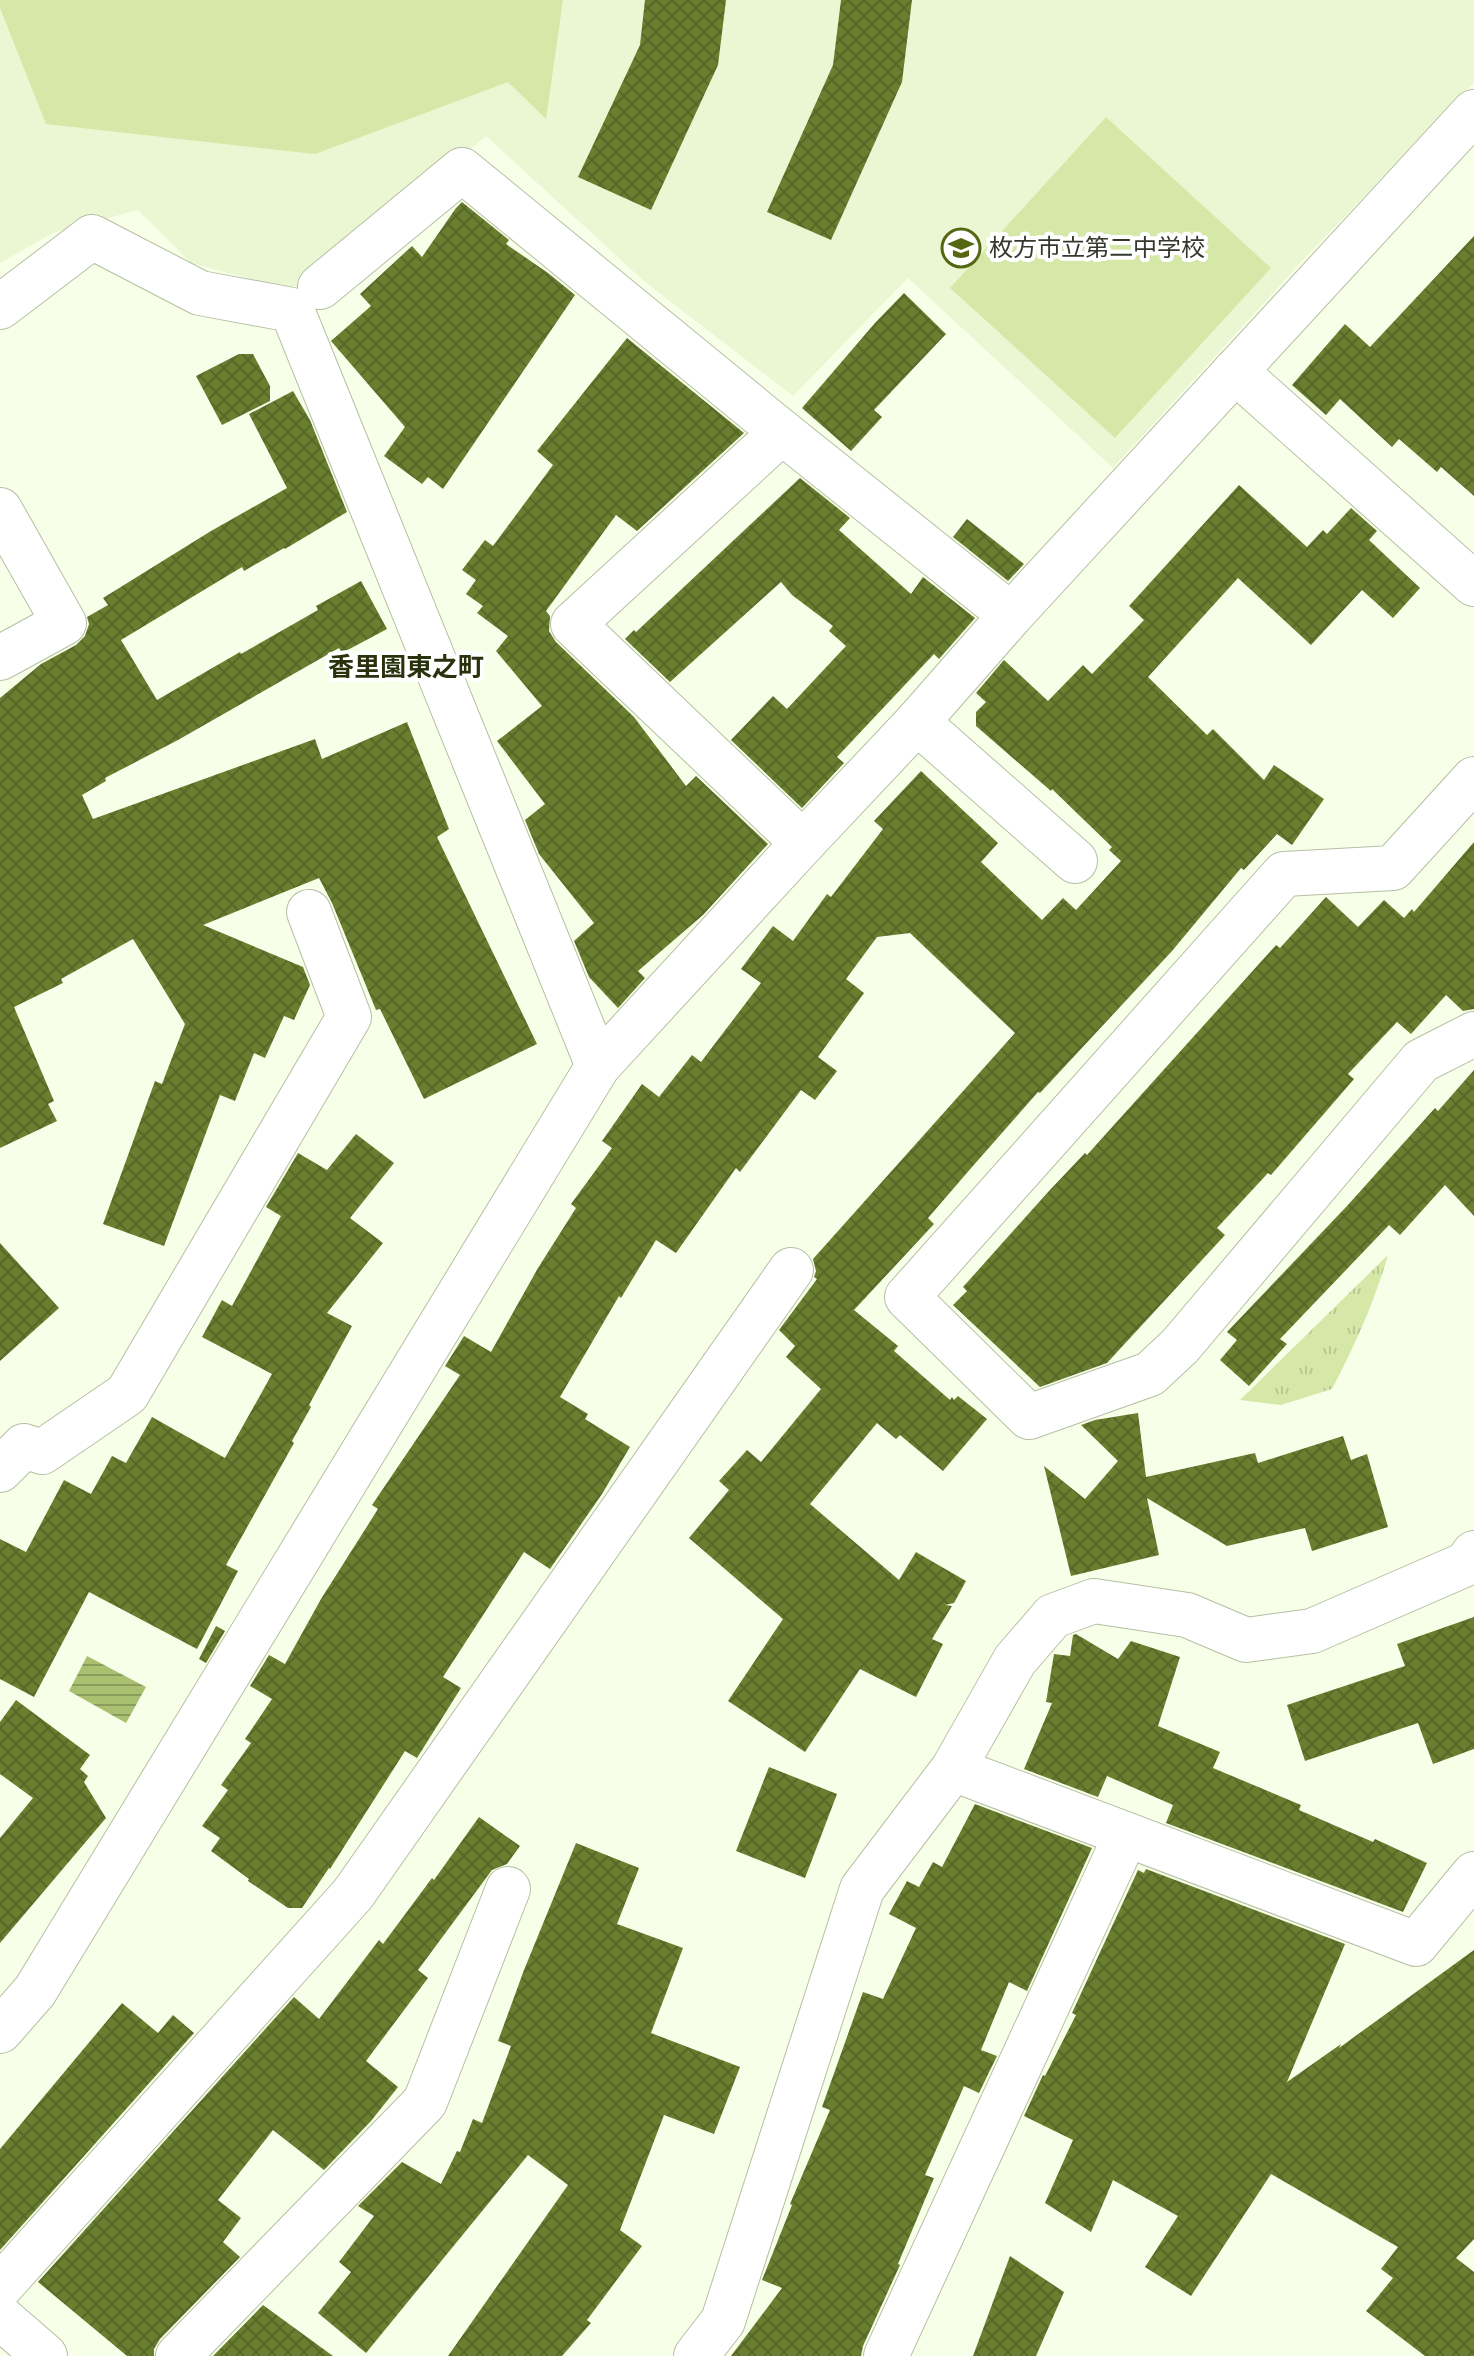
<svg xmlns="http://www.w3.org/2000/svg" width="1474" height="2356" font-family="Manrope,'Noto Sans JP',sans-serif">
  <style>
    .built { fill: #ebf7d3 }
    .grass { fill: #d5e8a8 }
    .park { fill: url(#park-tufts) }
    .water { fill: url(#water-rules) }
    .building { fill: url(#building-cross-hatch) }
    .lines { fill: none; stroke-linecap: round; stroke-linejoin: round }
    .street-casing { stroke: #b6bfa4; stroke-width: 46 }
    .street { stroke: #fff; stroke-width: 44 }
    .labels { text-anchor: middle; stroke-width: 8; stroke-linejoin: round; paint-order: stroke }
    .poi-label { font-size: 24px; fill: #34382d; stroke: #fff; text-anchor: start }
    .neighbourhood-label { font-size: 26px; font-weight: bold; fill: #29320c; stroke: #fff }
  </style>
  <defs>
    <pattern id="park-tufts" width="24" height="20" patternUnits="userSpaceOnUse" patternTransform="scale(2)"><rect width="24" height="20" fill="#d5e8a8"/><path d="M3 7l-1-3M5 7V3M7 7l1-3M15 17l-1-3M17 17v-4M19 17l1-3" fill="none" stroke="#b7c891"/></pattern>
    <pattern id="water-rules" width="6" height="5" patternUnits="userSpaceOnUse" patternTransform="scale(2)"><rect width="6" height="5" fill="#aac071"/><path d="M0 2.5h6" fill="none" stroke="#8b9d5d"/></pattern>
    <pattern id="building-cross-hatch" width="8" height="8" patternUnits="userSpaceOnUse" patternTransform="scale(2)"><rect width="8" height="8" fill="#6a7e2f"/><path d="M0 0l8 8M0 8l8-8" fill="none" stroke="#586828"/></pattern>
  </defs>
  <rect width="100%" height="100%" fill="#f8ffe8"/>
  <polygon class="built" points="0,0 1474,0 1474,82 1300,263 1113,468 908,278 793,396 645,282 486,136 313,282 285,288 191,263 138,210 53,233 0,263"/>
  <g class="grass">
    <polygon points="0,0 563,0 546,119 508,82 315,154 46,124 0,8"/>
    <polygon points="1106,117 1271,268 1115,438 950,288"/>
  </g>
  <path class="park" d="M 1388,1255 C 1374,1303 1355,1345 1332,1389 L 1281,1405 L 1240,1400 Z"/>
  <polygon class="water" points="87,1656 146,1687 126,1723 69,1691"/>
  <g class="building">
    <polygon points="645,0 726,0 718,65 651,210 578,177 640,45"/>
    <polygon points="841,0 912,0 902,82 831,240 767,212 833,65"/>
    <polygon points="462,202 509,240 506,244 548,273 575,295 443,489 428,477 422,484 384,456 405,427 331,341 371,306 360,294 412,246 422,257 456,208"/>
    <polygon points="1474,236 1474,496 1441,467 1437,472 1399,439 1392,447 1340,399 1326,415 1292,385 1345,324 1370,347"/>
    <polygon points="904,293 946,334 874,410 882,417 851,451 802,408 875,323"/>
    <polygon points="627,338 744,433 637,531 616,515 546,611 550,616 549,631 556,642 634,717 686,786 696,776 768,844 703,915 638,971 645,978 618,1008 589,977 574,941 594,923 539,854 525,820 545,804 497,741 542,706 496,651 508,636 477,613 483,606 466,594 476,580 462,570 485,540 493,546 553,465 537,451"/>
    <polygon points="239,354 253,354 270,386 270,401 222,425 196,376"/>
    <polygon points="293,391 310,420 347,512 285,549 284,548 244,571 242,567 121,640 157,700 240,652 241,654 318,610 316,606 361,581 387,629 342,653 339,648 178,740 105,778 106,781 82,795 93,819 315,739 322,759 407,722 449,829 437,837 537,1044 424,1099 380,1009 376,1010 332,903 319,878 203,925 303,967 310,985 294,1020 284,1016 265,1058 254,1053 235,1101 220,1095 164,1246 103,1224 155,1081 162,1084 185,1024 133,939 61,979 63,983 14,1007 54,1101 48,1104 57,1121 0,1148 0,698 41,664 76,645 85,636 89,624 87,617 108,605 103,598 211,531 287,488 249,414"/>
    <polygon points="800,478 850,518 839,530 911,594 923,577 975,618 939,659 934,654 837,757 844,763 802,808 731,740 773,696 787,709 846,646 829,631 833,626 792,595 781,582 670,682 625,639 634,630 636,632"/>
    <polygon points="1239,485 1307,547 1323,530 1327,534 1351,508 1377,531 1369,540 1420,588 1393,618 1362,590 1311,645 1238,578 1148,677 1207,735 1213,729 1264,780 1274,765 1324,799 1292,845 1277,834 1244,870 1241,868 1172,951 1040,1093 1038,1092 972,1167 928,1218 934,1224 854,1310 898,1346 894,1351 950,1400 952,1397 954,1400 958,1396 987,1419 943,1471 900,1435 896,1439 877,1423 810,1504 899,1580 916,1552 966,1581 954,1603 945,1605 952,1606 932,1639 943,1644 916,1697 860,1669 805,1752 728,1701 783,1619 689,1538 729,1490 719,1481 747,1450 761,1462 821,1389 786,1357 795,1346 779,1330 817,1279 814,1277 816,1271 813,1259 1015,1033 910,933 877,937 846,979 864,993 818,1057 837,1071 815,1100 801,1090 740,1172 736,1168 676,1253 656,1240 621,1298 619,1296 560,1397 588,1414 585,1419 630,1447 602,1494 550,1569 524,1552 443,1677 461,1688 417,1758 405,1751 330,1869 329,1868 302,1908 288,1908 248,1881 249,1879 211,1851 220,1838 202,1826 228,1790 221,1785 251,1743 245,1739 272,1699 250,1686 269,1655 285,1664 321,1599 378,1509 372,1505 460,1375 445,1366 464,1336 491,1352 538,1268 576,1208 571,1204 612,1148 602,1141 642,1084 659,1097 692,1055 701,1062 761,983 741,969 773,926 793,941 827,894 831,897 883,829 874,821 921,771 998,843 981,862 1042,920 1063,898 1076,910 1121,861 1109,850 1112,847 1052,789 1051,791 976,726 976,712 986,702 976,693 1004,660 1048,701 1083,665 1092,674 1144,620 1129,606"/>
    <polygon points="967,519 1024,564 1008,581 953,537"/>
    <polygon points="1474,842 1474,1009 1463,1011 1446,995 1411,1034 1397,1022 1348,1074 1354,1079 1271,1175 1268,1173 1217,1228 1225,1235 1107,1363 1040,1387 953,1305 967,1291 963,1287 1049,1191 1085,1153 1087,1155 1276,945 1280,948 1326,897 1358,927 1384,900 1404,918 1412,909 1414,912"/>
    <polygon points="1474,1070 1474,1216 1445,1185 1400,1235 1389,1225 1280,1339 1287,1344 1249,1386 1220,1360 1237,1340 1227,1332 1347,1206 1435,1108 1438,1111"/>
    <polygon points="356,1134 394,1163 350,1218 383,1243 327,1313 352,1326 309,1405 311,1407 292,1441 294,1443 226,1565 238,1571 197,1649 89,1592 34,1697 0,1679 0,1539 26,1552 64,1480 91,1494 112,1456 126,1463 152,1417 225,1458 272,1374 202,1337 222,1300 232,1306 281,1216 266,1207 298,1153 327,1170"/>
    <polygon points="0,1243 59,1308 0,1361"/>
    <polygon points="1138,1413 1146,1477 1255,1453 1258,1463 1343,1436 1351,1460 1367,1454 1388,1527 1312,1551 1305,1528 1227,1546 1147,1498 1159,1555 1071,1576 1044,1466 1085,1499 1118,1461 1081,1425 1095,1420"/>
    <polygon points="1474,1617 1474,1749 1433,1764 1418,1723 1305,1761 1287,1705 1405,1666 1397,1644"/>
    <polygon points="216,1626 225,1631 206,1663 199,1659"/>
    <polygon points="1076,1634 1118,1659 1131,1641 1180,1657 1158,1726 1220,1752 1213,1768 1301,1805 1299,1810 1373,1842 1375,1839 1427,1863 1403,1912 1166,1823 1173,1805 1107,1776 1098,1797 1024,1769 1052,1703 1046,1702 1054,1654 1070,1656 1073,1635"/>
    <polygon points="16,1700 90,1755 80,1769 88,1776 84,1782 106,1818 0,1943 0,1838 33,1798 0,1774 0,1722"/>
    <polygon points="769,1767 837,1794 805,1878 736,1851"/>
    <polygon points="975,1804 1092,1848 1027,1991 1009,1982 981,2050 997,2056 979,2093 964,2086 925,2175 934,2178 898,2264 900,2265 863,2346 861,2356 731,2356 782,2288 762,2280 792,2205 790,2204 830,2110 822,2107 863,1992 883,1999 916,1928 889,1914 907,1881 919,1887 933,1862 942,1867"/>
    <polygon points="479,1817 520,1846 507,1864 492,1870 418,1970 428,1978 366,2061 398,2087 371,2121 324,2170 273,2130 218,2200 241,2218 223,2242 240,2257 160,2339 154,2349 154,2356 127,2356 38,2282 294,1997 319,2019 379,1940 383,1944 432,1878 434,1880"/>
    <polygon points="576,1843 639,1868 617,1924 683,1948 651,2033 740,2067 714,2134 664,2115 620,2230 642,2246 587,2320 591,2323 562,2356 448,2356 568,2185 528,2155 366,2353 318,2313 351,2272 339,2262 374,2216 358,2206 402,2162 441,2184 457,2151 460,2152 473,2119 482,2123 511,2046 498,2041 524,1970"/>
    <polygon points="1146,1869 1345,1944 1287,2082 1341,2044 1339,2048 1474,1950 1474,2239 1456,2258 1474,2272 1474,2356 1425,2356 1366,2311 1393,2278 1381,2269 1398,2247 1271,2174 1191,2296 1145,2267 1178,2216 1113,2180 1091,2232 1045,2203 1073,2140 1024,2116 1043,2075 1045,2076 1076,2015 1072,2013 1138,1870 1144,1873"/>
    <polygon points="122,2003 158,2033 173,2015 194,2033 0,2250 0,2149"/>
    <polygon points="1010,2256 1064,2292 1036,2356 973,2356"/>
    <polygon points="263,2305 333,2356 213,2356"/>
  </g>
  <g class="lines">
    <defs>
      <g id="street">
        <polyline points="320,287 462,170 782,432 1011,615"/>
        <polyline points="0,307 92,237 200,293 292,310 598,1066"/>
        <polyline points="1235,371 1474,584"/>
        <polyline points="782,432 573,624 803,843"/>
        <polyline points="0,510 64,623 0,658"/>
        <polyline points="917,722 1075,861"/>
        <polyline points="1474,779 1393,868 1284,874 907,1297 1029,1417 1150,1374 1180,1346 1421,1061 1474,1034"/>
        <polyline points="0,1470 24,1446 42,1452 127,1394 349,1017 309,912"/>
        <polyline points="953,1769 1416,1944 1474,1874"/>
        <polyline points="0,2031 35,1991 598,1066 803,843 917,722 1011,615 1474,112"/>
        <polyline points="0,2287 353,1894 791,1270"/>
        <polyline points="0,2317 45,2356"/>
        <polyline points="178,2356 425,2102 508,1889"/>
        <polyline points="696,2356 723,2321 862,1889 953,1769 1015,1660 1053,1616 1094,1601 1187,1615 1246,1640 1312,1631 1466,1564 1474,1553"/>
        <polyline points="886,2356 1126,1835"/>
      </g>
    </defs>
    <use href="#street" class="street-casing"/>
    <use href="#street" class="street"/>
  </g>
  <defs>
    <symbol id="school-ring" viewBox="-11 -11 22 22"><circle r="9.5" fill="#fff" stroke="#556712" stroke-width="1.5"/><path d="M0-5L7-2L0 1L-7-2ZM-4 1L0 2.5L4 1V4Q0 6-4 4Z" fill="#556712"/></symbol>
  </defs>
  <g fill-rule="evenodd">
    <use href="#school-ring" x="939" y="226" width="44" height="44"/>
  </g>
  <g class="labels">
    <g class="poi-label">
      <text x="989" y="256">枚方市立第二中学校</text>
    </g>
    <g class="neighbourhood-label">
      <text x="406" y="676">香里園東之町</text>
    </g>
  </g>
</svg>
